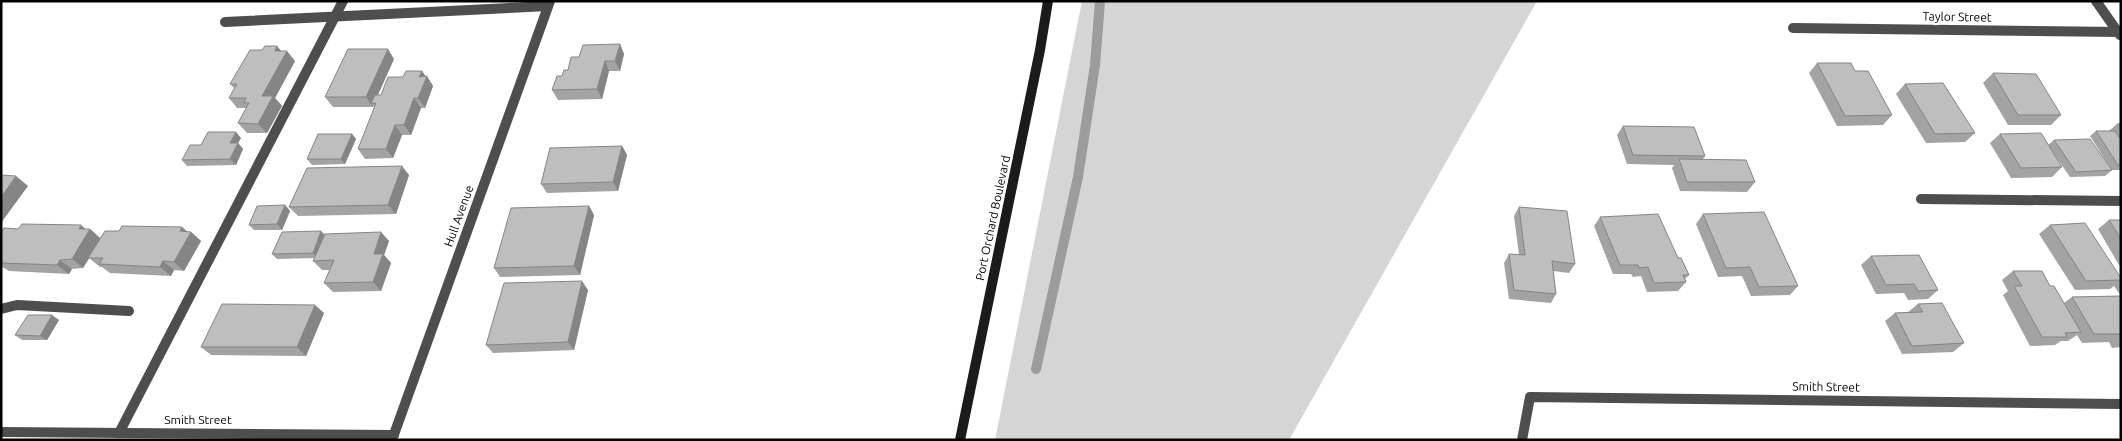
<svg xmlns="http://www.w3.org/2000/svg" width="2122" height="441" font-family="Ubuntu,sans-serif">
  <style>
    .green { fill: #d5d5d5 }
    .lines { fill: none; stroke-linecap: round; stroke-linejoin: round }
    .stream { stroke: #9c9c9c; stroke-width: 10 }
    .service { stroke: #4e4e4e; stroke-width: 10 }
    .minor { stroke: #4e4e4e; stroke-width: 10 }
    .secondary { stroke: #1b1b1b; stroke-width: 10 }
    .wall { fill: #a3a3a3 }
    .shaded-wall { fill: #858585 }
    .building { fill: #bebebe; stroke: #858585 }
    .labels { text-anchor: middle; stroke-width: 5; stroke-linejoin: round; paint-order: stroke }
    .street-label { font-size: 12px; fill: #000; stroke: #fff }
  </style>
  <rect width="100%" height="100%" fill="#fff"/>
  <polygon class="green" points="1082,1 1537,1 1289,440 995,440"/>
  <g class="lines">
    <polyline class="stream" points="1036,369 1078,177 1095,65 1100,1"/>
    <g class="service">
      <polyline points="1921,199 2121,201"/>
      <polyline points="1,309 17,305 129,311"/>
      <polyline points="119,433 343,1"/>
    </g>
    <g class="minor">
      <polyline points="2096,1 2120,35"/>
      <polyline points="225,22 548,6"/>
      <polyline points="1793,28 2121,32"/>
      <polyline points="1,432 394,435"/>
      <polyline points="392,440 550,1"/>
      <polyline points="1522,440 1530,397 2121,404"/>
    </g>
    <polyline class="secondary" points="960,440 1040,50 1048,1"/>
  </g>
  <g class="wall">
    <polygon points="620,44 624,54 620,71 609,71 602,99 558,100 552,90 562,76 579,57"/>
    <polygon points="277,46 281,51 295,61 275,98 282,106 267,133 247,133 238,123 247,108 237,108 229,98 234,88 230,84 262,50"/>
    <polygon points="394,59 378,95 381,95 403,77 422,71 433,86 425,108 421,108 411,135 402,135 393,158 365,159 358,149 375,108 373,106 373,107 333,107 325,97"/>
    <polygon points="1817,63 1855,71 1892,115 1883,125 1837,126 1809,73"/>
    <polygon points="1993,73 2061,115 2051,125 2008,125 1983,83"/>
    <polygon points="1905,84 1975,133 1965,142 1926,143 1896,94"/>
    <polygon points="2118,123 2121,123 2121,170 2112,170 2090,136 2096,131 2109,131"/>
    <polygon points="1623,126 1705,156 1703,159 1755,182 1747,192 1680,191 1672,168 1674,165 1627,164 1617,135"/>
    <polygon points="352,134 356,139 345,164 312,165 307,159"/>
    <polygon points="2000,134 2048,145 2054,140 2112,170 2105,176 2070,177 2048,145 2062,167 2052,177 2011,178 1990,143"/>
    <polygon points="241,138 238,143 243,149 236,165 187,166 182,160 201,145"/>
    <polygon points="622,146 627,155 618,191 547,193 541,184"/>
    <polygon points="409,175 396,214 298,216 289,207"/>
    <polygon points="285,205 290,211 282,230 254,230 249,225"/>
    <polygon points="589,206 594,215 580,275 500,277 494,268"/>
    <polygon points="1519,207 1575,264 1569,273 1553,271 1556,294 1551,303 1509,299 1504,263 1509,254 1519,255 1514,216"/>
    <polygon points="1703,214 1798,286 1790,295 1751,296 1742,276 1718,277 1696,224"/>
    <polygon points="1600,217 1678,258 1689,275 1685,279 1686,282 1678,291 1647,292 1641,276 1633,277 1631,274 1613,274 1594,226"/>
    <polygon points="2109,220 2121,220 2121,265 2119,265 2098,229"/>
    <polygon points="2050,225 2121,278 2121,347 2112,348 2109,342 2082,343 2077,335 2068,341 2061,341 2055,345 2030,346 2003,295 2008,291 2002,280 2013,271 2050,286 2064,303 2072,297 2121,296 2114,286 2110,289 2075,290 2039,234"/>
    <polygon points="182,227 187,232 191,232 201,241 184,271 174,270 171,276 110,273 102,267 100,267 89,258 83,268 72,269 69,274 9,271 1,266 1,233 18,229 90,229 100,238 119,231"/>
    <polygon points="324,235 389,241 384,255 391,263 381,291 333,292 324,283 330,270 322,270 313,261 315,258 277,259 272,254"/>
    <polygon points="1871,256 1938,290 1928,299 1908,300 1904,293 1876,294 1861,265"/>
    <polygon points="588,290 574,350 493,353 486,345"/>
    <polygon points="1918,304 1964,343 1953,352 1902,354 1885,321 1895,313 1908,312"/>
    <polygon points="324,313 306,356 211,355 201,347"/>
    <polygon points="59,320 47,340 22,340 15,335"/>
  </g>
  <g class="shaded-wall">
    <polygon points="620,44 624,54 620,71 615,61"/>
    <polygon points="277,46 284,55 287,51 295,61 275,98 282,106 267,133 258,124 262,96 275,51"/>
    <polygon points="388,49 394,59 374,103 371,103 373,106 373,107 366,97"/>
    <polygon points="605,61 609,71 602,99 597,89"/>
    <polygon points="422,71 426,78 427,76 433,86 425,108 418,98 419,77"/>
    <polygon points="414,98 421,108 411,135 404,125"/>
    <polygon points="395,125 402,135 393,158 386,149"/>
    <polygon points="236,132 241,138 238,143 243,149 236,165 230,159 230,143"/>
    <polygon points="352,134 356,139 345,164 341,159"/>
    <polygon points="622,146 627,155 618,191 613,182"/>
    <polygon points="402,166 409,175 396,214 388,205"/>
    <polygon points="16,176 28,186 1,223 1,197"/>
    <polygon points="285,205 290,211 282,230 277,224"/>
    <polygon points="589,206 594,215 580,275 574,266"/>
    <polygon points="81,225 89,232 90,229 101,239 83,268 72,259 79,229"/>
    <polygon points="182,227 190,234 191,232 201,241 184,271 174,262 180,231"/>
    <polygon points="321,231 326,236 317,258 313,253"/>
    <polygon points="381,232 389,241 384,255 391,263 381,291 373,282 374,254"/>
    <polygon points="60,260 72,269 69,274 57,265"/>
    <polygon points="163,261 174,270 171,276 160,267"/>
    <polygon points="582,281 588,290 574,350 568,342"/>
    <polygon points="315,305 324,313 306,356 297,347"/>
    <polygon points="52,315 59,320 47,340 40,336"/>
  </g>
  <g class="building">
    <polygon points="620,44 615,61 605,61 597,89 552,90 557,76 562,76 564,70 568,70 571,57 579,57 583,45"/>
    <polygon points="265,46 277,46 275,51 287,51 262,96 273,96 258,124 238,123 249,103 244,103 246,98 229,98 237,84 230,84 250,50 262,50"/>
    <polygon points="348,49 388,49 366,97 325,97"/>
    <polygon points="1817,63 1851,63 1855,71 1868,71 1892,115 1845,116"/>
    <polygon points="406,71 422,71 419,77 427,76 418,98 414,98 404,125 395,125 386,149 358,149 376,103 371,103 375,95 381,95 388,77 403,77"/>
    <polygon points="1993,73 2036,74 2061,115 2018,115"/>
    <polygon points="1943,83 1975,133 1935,134 1905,84"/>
    <polygon points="1623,126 1694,127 1705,156 1633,155"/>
    <polygon points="2096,131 2115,131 2121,140 2121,165 2118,165"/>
    <polygon points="208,132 236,132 230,143 238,143 230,159 182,160 190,145 201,145"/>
    <polygon points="2041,133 2062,167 2021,168 2000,134"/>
    <polygon points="318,134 352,134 341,159 307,159"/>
    <polygon points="2090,139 2112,170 2076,172 2054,140"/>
    <polygon points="622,146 613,182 541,184 550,148"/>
    <polygon points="1679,159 1746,160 1755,182 1687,182"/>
    <polygon points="402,166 388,205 289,207 307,168"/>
    <polygon points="1,175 16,176 1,197"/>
    <polygon points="285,205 277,224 249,225 257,206"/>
    <polygon points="589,206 574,266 494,268 511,208"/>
    <polygon points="1519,207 1567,211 1575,264 1552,261 1556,294 1514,290 1509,254 1525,255"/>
    <polygon points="1764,212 1798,286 1759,287 1750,267 1726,268 1703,214"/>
    <polygon points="1658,214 1678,258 1681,258 1689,275 1683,275 1686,282 1654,283 1648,267 1639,268 1638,265 1620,265 1600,217"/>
    <polygon points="2109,220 2121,220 2121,239"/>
    <polygon points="2085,223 2121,278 2121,280 2086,281 2050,225"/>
    <polygon points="22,224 81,225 79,229 90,229 72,259 60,260 57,265 1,263 1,233 4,228 18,229"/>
    <polygon points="122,226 182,227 180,231 191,232 174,262 163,261 160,267 99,264 103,258 88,258 105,231 119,231"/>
    <polygon points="321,231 313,253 272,254 282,232"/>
    <polygon points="381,232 374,254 383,254 373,282 324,283 334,260 313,261 325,234"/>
    <polygon points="1919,255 1938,290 1918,291 1914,284 1886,285 1871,256"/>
    <polygon points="2013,271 2042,271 2050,286 2054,286 2081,332 2065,333 2067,337 2042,337 2014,286 2022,286"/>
    <polygon points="582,281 568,342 486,345 504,283"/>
    <polygon points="2121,296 2121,334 2094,334 2072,297"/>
    <polygon points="1942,303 1964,343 1912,346 1895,313 1923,312 1918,304"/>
    <polygon points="222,304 315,305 297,347 201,347"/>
    <polygon points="28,315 52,315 40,336 15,335"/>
  </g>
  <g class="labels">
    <g class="street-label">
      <text transform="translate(1957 17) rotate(1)" y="4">Taylor Street</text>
      <text transform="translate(459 216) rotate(-70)" y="4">Hull Avenue</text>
      <text transform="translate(993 218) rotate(-78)" y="4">Port Orchard Boulevard</text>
      <text transform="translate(1826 387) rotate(1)" y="4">Smith Street</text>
      <text x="198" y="424">Smith Street</text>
    </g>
  </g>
  <rect width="2122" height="441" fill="none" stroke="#000000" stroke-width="5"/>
</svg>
